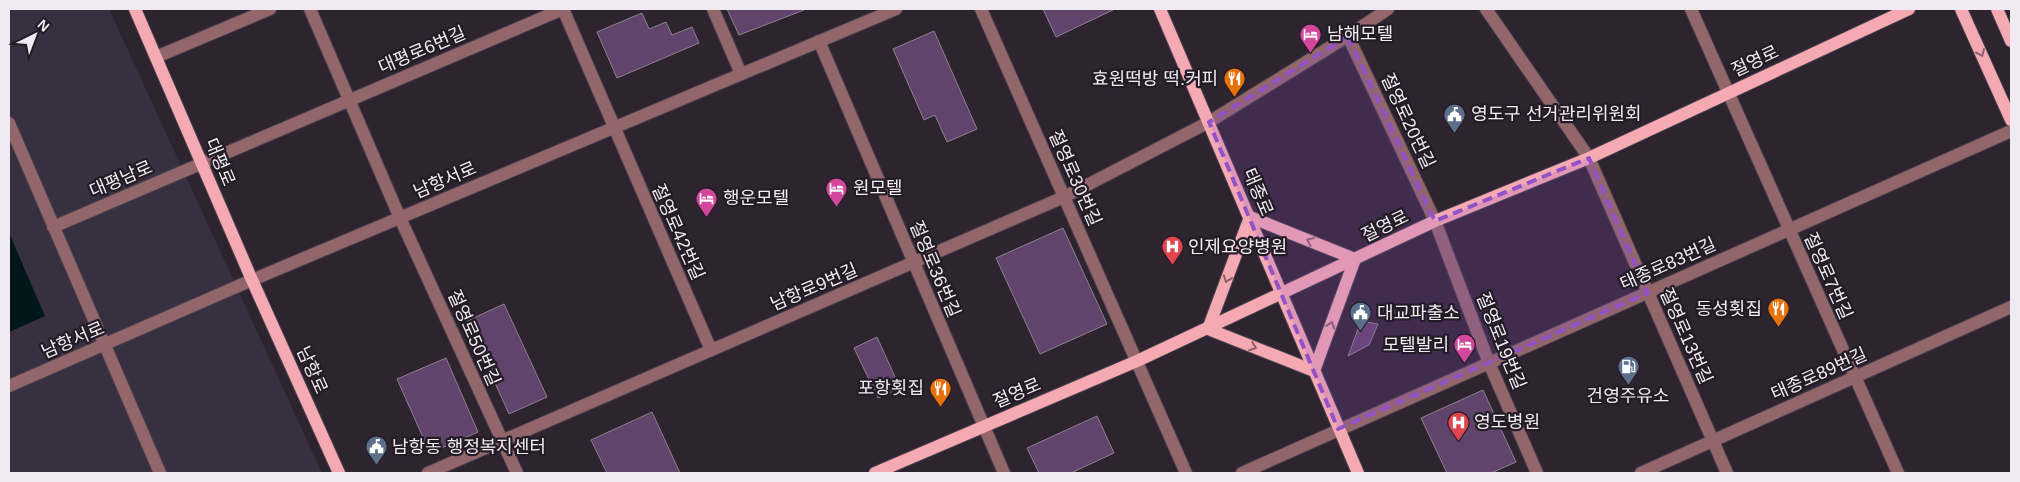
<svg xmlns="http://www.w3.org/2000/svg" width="2020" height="482" font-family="Helvetica,'Noto Sans KR',sans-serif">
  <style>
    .industrial { fill: #363040 }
    .water { fill: #021719 }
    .building { fill: #61446b; stroke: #8c818f }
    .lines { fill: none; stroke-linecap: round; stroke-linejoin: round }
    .minor-casing { stroke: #48404b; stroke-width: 14 }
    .major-casing { stroke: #48404b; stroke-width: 14 }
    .minor { stroke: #93666b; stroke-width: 12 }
    .major { stroke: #f5a9b2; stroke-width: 12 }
    .oneway { stroke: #8c626c }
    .marked { fill: #9252c9; fill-opacity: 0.2; stroke: #9252c9; stroke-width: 4; stroke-dasharray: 10 6; stroke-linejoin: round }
    .labels { text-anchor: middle; stroke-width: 4.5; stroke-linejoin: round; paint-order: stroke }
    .poi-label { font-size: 18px; fill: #f0ebf2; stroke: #231b26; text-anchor: start }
    .street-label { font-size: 18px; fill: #f0ebf2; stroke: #231b26 }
  </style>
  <rect width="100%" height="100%" fill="#2d2430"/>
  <polygon class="industrial" points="9,9 109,9 322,473 9,473 9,332 44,316 9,233"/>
  <polygon class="water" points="9,233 45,316 9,332"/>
  <g class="building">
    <polygon points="727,9 803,9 804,10 739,35"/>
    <polygon points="1043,9 1115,9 1056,37"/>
    <polygon points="642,13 649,29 666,22 672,35 692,27 699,43 617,78 597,32"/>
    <polygon points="934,31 977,129 947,142 935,115 924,120 893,49"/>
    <polygon points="1063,228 1107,324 1040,354 996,258"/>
    <polygon points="504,304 547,397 509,414 467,321"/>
    <polygon points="1361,321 1378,324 1369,345 1348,356"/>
    <polygon points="877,337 900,388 878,398 854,348"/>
    <polygon points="446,358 478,432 430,453 397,379"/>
    <polygon points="1483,390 1516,462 1491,473 1447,473 1421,418"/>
    <polygon points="652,412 680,473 607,473 591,440"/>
    <polygon points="1097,416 1114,453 1071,473 1039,473 1027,448"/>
  </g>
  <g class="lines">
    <defs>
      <g id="minor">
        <polyline points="310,9 400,218 517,473"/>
        <polyline points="563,9 711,350"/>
        <polyline points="713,9 741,74"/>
        <polyline points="981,9 1186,473"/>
        <polyline points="1486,9 1589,158 1727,473"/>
        <polyline points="1691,9 1898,473"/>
        <polyline points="1348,36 1435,221 1489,363 1537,473"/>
        <polyline points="819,41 1004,473"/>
        <polyline points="156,57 270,9"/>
        <polyline points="9,123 160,473"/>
        <polyline points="53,227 563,9"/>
        <polyline points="9,386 252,280 896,9"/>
        <polyline points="428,473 1064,197 1209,122 1348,36 1388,9"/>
        <polyline points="1242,473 2011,131"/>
        <polyline points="1641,473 2011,307"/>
      </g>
      <g id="major">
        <polyline points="135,9 252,280 339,473"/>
        <polyline points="1160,9 1358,473"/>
        <polyline points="1961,9 2011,120"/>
        <polyline points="1997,9 2011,41"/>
        <polyline points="1250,217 1355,259"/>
        <polyline points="1208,329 1250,217"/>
        <polyline points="1208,329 1314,371"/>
        <polyline points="1314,371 1355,259"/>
        <polyline points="875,473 1137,361 1435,221 1589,158 1909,9"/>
      </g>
    </defs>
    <use href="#minor" class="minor-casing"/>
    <use href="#major" class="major-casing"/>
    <use href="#minor" class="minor"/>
    <use href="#major" class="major"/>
  </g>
  <defs><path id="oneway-chevron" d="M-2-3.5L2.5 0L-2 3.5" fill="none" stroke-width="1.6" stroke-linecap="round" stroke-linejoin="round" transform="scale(1.25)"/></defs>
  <g class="oneway">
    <use href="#oneway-chevron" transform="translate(1981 53) rotate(66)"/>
    <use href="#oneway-chevron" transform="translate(1310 241) rotate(-158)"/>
    <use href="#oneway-chevron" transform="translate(1227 279) rotate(110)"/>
    <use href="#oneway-chevron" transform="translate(1331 325) rotate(-70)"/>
    <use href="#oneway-chevron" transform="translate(1253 347) rotate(21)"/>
  </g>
  <path class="marked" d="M 1348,36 L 1435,221 L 1589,158 L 1648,293 L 1338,429 L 1209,122 Z"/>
  <defs>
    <symbol id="hotel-pin" viewBox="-11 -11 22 30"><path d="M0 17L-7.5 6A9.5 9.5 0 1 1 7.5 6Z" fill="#d1479c" stroke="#231b26"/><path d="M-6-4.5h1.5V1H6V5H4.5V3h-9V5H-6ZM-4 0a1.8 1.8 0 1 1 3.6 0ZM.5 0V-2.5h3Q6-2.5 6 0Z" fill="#fff"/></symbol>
    <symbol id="restaurant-pin" viewBox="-11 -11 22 30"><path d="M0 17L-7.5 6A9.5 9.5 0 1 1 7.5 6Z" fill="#e8710a" stroke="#231b26"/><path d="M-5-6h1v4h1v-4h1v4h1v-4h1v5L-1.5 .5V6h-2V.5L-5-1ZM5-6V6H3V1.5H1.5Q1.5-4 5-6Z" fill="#fff"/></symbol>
    <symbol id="civic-pin" viewBox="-11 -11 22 30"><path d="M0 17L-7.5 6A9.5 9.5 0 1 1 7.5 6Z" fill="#5c6f8a" stroke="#231b26"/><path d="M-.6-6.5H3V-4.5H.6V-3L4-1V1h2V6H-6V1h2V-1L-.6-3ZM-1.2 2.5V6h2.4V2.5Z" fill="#fff"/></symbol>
    <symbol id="hospital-pin" viewBox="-11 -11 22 30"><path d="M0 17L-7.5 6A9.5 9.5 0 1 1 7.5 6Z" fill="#e0444e" stroke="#231b26"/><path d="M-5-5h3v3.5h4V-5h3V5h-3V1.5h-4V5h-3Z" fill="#fff"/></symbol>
    <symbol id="fuel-pin" viewBox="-11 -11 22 30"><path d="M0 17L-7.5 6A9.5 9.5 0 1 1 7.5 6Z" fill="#5c6f8a" stroke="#231b26"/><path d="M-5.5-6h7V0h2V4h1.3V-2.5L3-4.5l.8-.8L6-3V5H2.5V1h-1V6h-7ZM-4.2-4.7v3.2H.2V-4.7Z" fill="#fff"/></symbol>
  </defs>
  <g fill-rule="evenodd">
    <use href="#hotel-pin" x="1298" y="22" width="25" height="34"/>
    <use href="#restaurant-pin" x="1222" y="66" width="25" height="34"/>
    <use href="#civic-pin" x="1442" y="102" width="25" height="34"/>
    <use href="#hotel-pin" x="824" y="176" width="25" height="34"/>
    <use href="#hotel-pin" x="694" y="186" width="25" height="34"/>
    <use href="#hospital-pin" x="1160" y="234" width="25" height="34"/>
    <use href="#restaurant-pin" x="1766" y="296" width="25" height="34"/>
    <use href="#civic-pin" x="1348" y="300" width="25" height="34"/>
    <use href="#hotel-pin" x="1452" y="332" width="25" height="34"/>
    <use href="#fuel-pin" x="1616" y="354" width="25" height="34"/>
    <use href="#restaurant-pin" x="928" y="376" width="25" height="34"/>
    <use href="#hospital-pin" x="1446" y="410" width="25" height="34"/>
    <use href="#civic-pin" x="364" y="434" width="25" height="34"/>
  </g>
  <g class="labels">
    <g class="poi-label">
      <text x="1327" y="40">남해모텔</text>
      <text x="1218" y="85" text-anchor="end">효원떡방 떡.커피</text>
      <text x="1471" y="120">영도구 선거관리위원회</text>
      <text x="853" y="194">원모텔</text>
      <text x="723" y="204">행운모텔</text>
      <text x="1188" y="253">인제요양병원</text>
      <text x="1762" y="315" text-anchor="end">동성횟집</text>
      <text x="1377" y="319">대교파출소</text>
      <text x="1449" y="351" text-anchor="end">모텔발리</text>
      <text x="924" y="394" text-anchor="end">포항횟집</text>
      <text x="1628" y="402" text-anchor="middle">건영주유소</text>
      <text x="1474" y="428">영도병원</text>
      <text x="392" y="453">남항동 행정복지센터</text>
    </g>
    <g class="street-label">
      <text transform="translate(422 50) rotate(-23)" y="6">대평로6번길</text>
      <text transform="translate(1755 61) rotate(-25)" y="6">절영로</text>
      <text transform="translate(1408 121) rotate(65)" y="6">절영로20번길</text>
      <text transform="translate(220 162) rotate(67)" y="6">대평로</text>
      <text transform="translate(1075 178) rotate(66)" y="6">절영로30번길</text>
      <text transform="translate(121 179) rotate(-23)" y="6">대평남로</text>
      <text transform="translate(445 180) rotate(-23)" y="6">남항서로</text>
      <text transform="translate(1258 192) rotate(67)" y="6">태종로</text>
      <text transform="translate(1385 226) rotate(-26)" y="6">절영로</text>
      <text transform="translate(678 232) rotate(66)" y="6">절영로42번길</text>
      <text transform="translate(1668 264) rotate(-24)" y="6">태종로83번길</text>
      <text transform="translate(935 269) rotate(67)" y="6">절영로36번길</text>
      <text transform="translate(1828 276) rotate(66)" y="6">절영로7번길</text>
      <text transform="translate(814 287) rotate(-23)" y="6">남항로9번길</text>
      <text transform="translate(1686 336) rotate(66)" y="6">절영로13번길</text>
      <text transform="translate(474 338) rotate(66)" y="6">절영로50번길</text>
      <text transform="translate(73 340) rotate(-23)" y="6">남항서로</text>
      <text transform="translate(1501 341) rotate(68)" y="6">절영로19번길</text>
      <text transform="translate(312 370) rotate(66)" y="6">남항로</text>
      <text transform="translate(1819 374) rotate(-24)" y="6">태종로89번길</text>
      <text transform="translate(1017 393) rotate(-23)" y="6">절영로</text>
    </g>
  </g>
  <rect width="2020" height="482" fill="none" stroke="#f0ebf2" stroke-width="20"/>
  <g transform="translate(35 35) rotate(42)" stroke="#231b26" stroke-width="4" paint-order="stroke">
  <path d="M0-4L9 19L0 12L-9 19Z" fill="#f0ebf2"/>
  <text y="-8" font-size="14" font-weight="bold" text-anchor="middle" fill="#f0ebf2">N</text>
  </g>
</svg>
